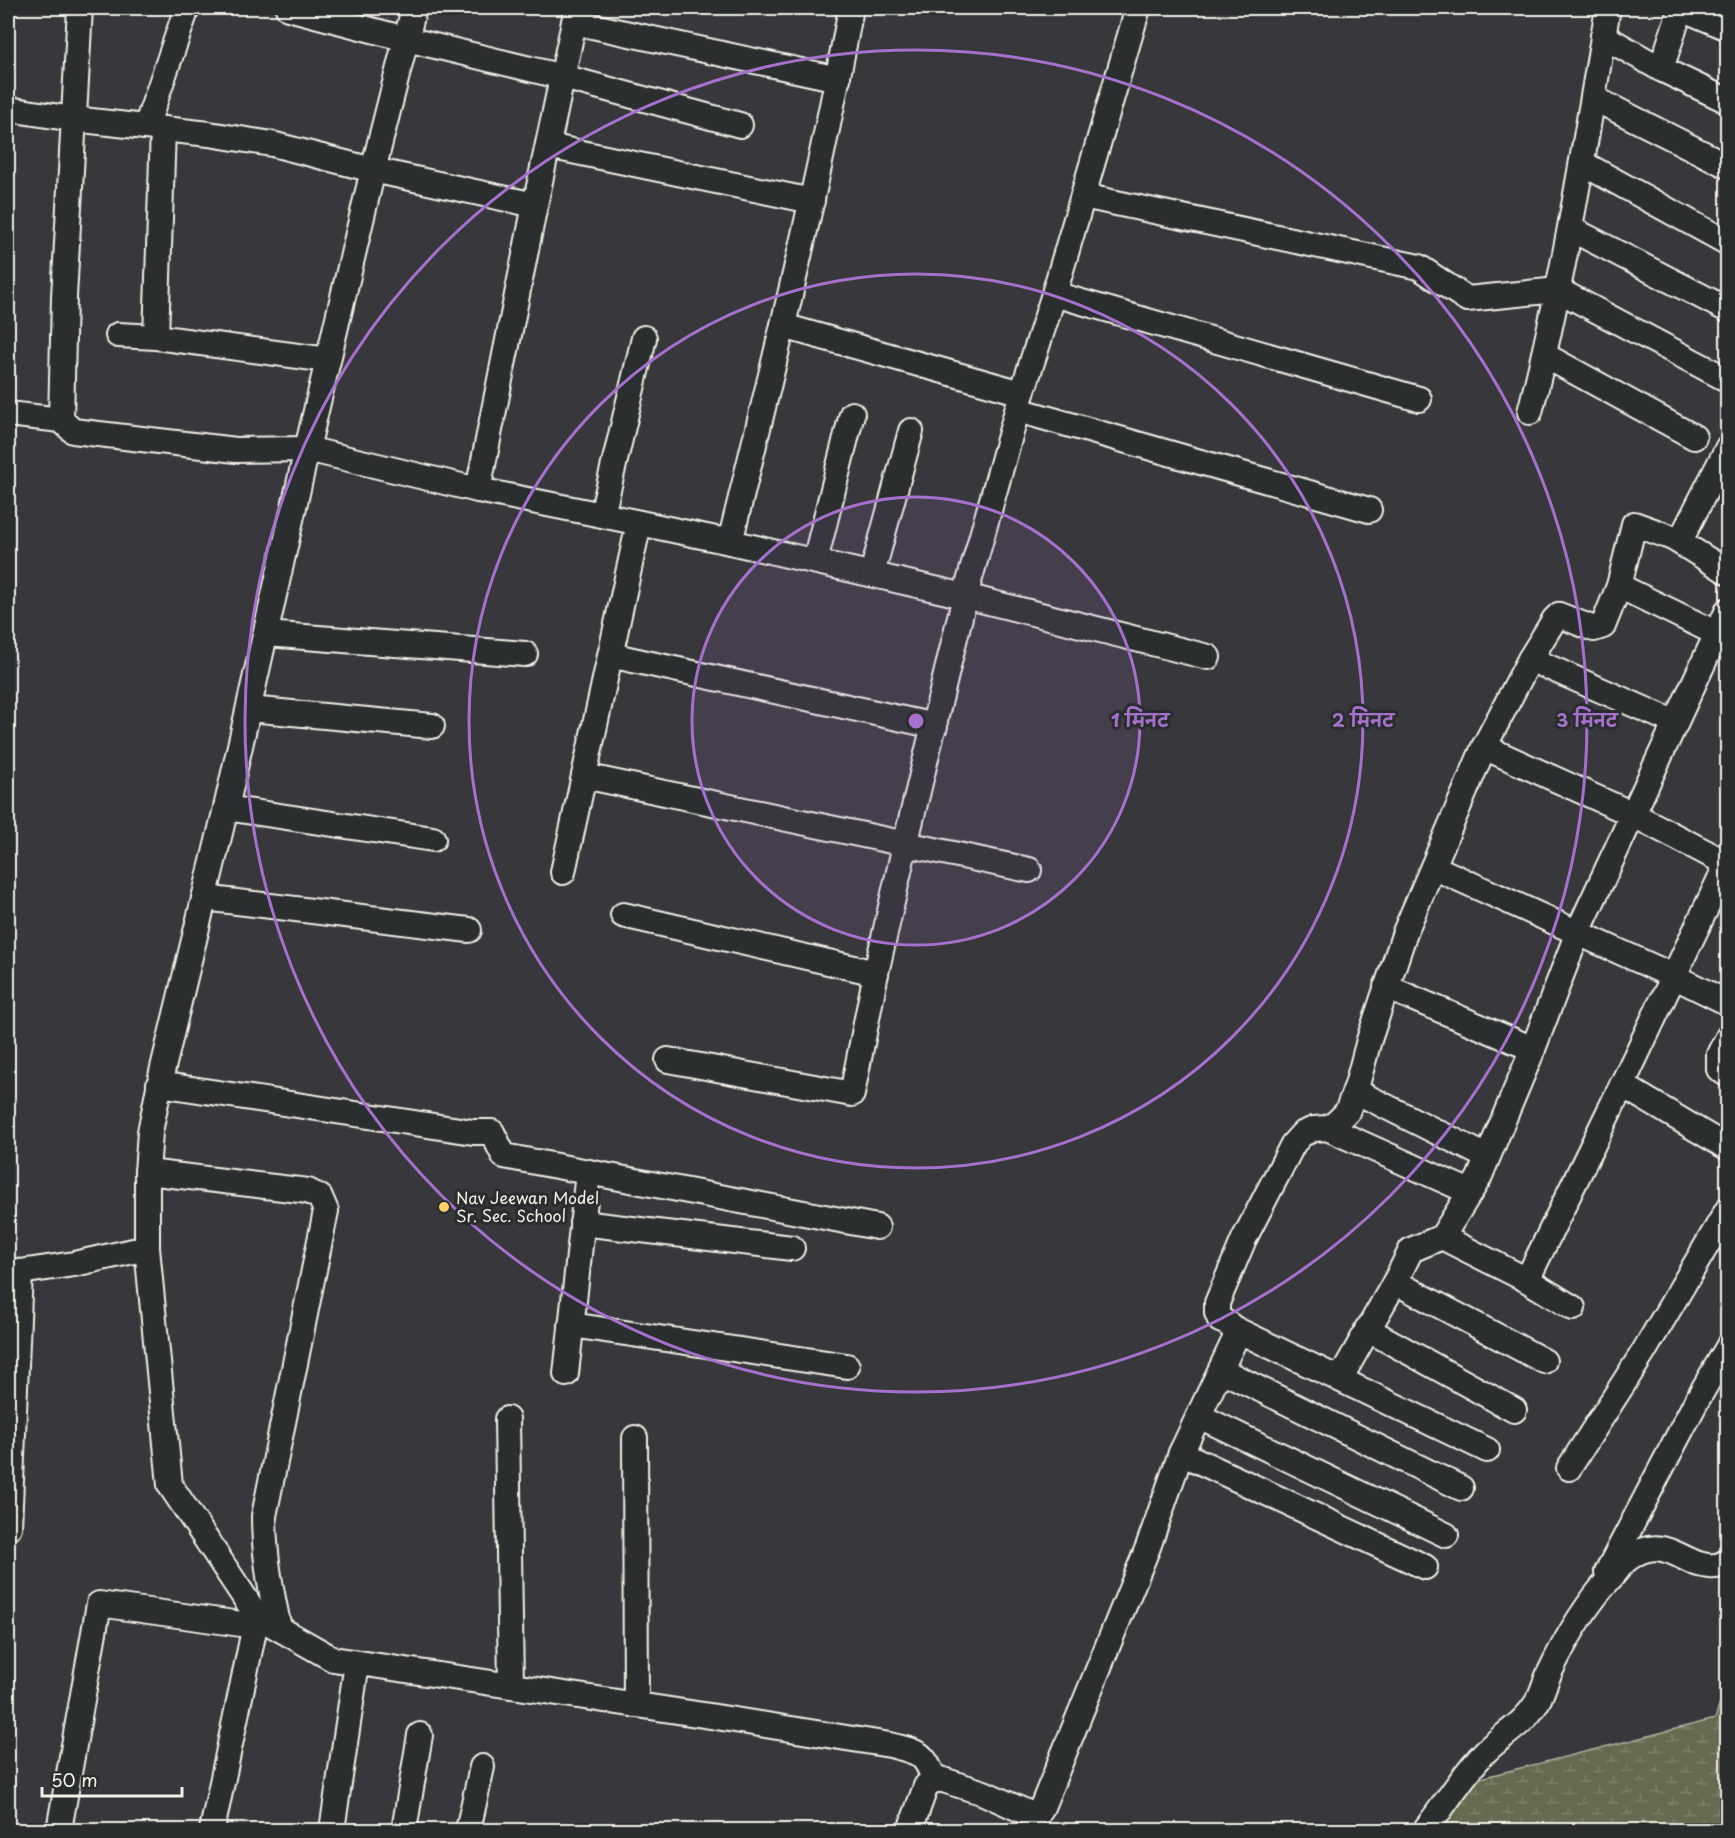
<svg xmlns="http://www.w3.org/2000/svg" width="1735" height="1838" font-family="'Playpen Sans','Playpen Sans Deva',sans-serif">
  <style>
    .wetland { fill: url(#wetland-marsh); stroke: #adae9c; stroke-width: 1.5 }
    .lines { fill: none; stroke-linecap: round; stroke-linejoin: round }
    .minor-casing { stroke: #f4f1e8; stroke-width: 28 }
    .minor { stroke: #2a2d2e; stroke-width: 24 }
    .ring { fill: none; stroke: #a571cd; stroke-width: 3 }
    .poi-dot { fill: #ffd166; stroke: #2a2d2e; stroke-width: 2 }
    .labels { text-anchor: middle; stroke-width: 6; stroke-linejoin: round; paint-order: stroke }
    .poi-label { font-size: 16px; fill: #f4f1e8; stroke: #2a2d2e; text-anchor: start }
    .centre { fill: #a571cd; stroke: #2a2d2e; stroke-width: 3 }
    .ring-label { font-size: 18px; text-anchor: middle; font-weight: bold; fill: #a571cd; stroke: #2a2d2e; stroke-width: 6; stroke-linejoin: round; paint-order: stroke }
  </style>
  <defs>
    <pattern id="wetland-marsh" width="20" height="14" patternUnits="userSpaceOnUse" patternTransform="scale(1.5)"><rect width="20" height="14" fill="#666b51"/><path d="M1 5h8M5 5V1M11 12h8M15 12V8" fill="none" stroke="#7c816a"/></pattern>
  </defs>
  <rect width="100%" height="100%" fill="#37373c"/>
  <filter id="ink" filterUnits="userSpaceOnUse"><feTurbulence type="fractalNoise" baseFrequency=".0167" numOctaves="2"/><feDisplacementMap in="SourceGraphic" scale="12" xChannelSelector="R" yChannelSelector="G"/><feConvolveMatrix kernelMatrix="1 2 1 2 8 2 1 2 1" color-interpolation-filters="sRGB"/></filter>
  <g filter="url(#ink)">
    <polygon class="wetland" points="1727,1682 1727,1830 1436,1830 1473,1780 1715,1719"/>
    <g class="lines">
      <defs>
        <g id="minor">
          <polyline points="80,8 64,297 61,420 73,431 236,450 307,449 478,490 602,515 644,338"/>
          <polyline points="288,8 406,39 563,77 740,125"/>
          <path d="M 414,8 L 373,170 L 307,449 L 226,808 L 162,1072 L 150,1132 L 147,1172 L 147,1248 L 170,1485 L 257,1616 L 333,1659 L 710,1716 L 890,1745 C 917,1752 924,1751 934,1779"/>
          <polyline points="1681,8 1728,28"/>
          <polyline points="574,22 838,79"/>
          <polyline points="1603,36 1661,69 1728,101"/>
          <polyline points="1661,69 1681,8"/>
          <polyline points="1593,98 1728,166"/>
          <polyline points="8,109 73,119 209,134 272,144 373,170 535,205"/>
          <polyline points="146,127 187,8"/>
          <polyline points="163,129 156,337 328,360"/>
          <polyline points="548,146 812,201"/>
          <polyline points="1582,163 1728,243"/>
          <polyline points="1083,196 1419,267 1467,299 1558,290 1728,380"/>
          <polyline points="1571,229 1728,310"/>
          <polyline points="1054,294 1419,399"/>
          <polyline points="783,326 1022,393"/>
          <polyline points="118,335 156,337"/>
          <polyline points="1544,355 1694,437"/>
          <polyline points="1018,410 1369,510"/>
          <path d="M 1530,412 C 1564,278 1585,143 1608,8"/>
          <polyline points="8,414 61,420"/>
          <polyline points="478,490 535,205 577,8"/>
          <polyline points="602,515 730,542 965,596 1208,657"/>
          <polyline points="1673,538 1728,572"/>
          <path d="M 730,542 C 774,364 818,187 851,8"/>
          <polyline points="815,561 852,414"/>
          <polyline points="872,574 911,431"/>
          <polyline points="1619,586 1728,639"/>
          <polyline points="266,634 525,654"/>
          <polyline points="610,655 935,726"/>
          <polyline points="1530,659 1676,723"/>
          <polyline points="249,709 432,726"/>
          <polyline points="1484,747 1632,814 1728,864"/>
          <polyline points="584,776 1029,870"/>
          <polyline points="226,808 433,839"/>
          <polyline points="1433,867 1673,976 1728,1003"/>
          <polyline points="563,872 639,523"/>
          <polyline points="204,898 469,930"/>
          <polyline points="623,915 876,973"/>
          <polyline points="1386,987 1533,1049"/>
          <polyline points="1728,1037 1719,1054 1719,1069 1728,1075"/>
          <polyline points="668,1060 852,1094 876,973 905,845 965,596 1022,393 1054,294 1138,8"/>
          <polyline points="159,1084 473,1132 492,1132 504,1156 877,1227"/>
          <polyline points="1622,1085 1728,1148"/>
          <polyline points="1355,1091 1487,1157"/>
          <polyline points="1327,1128 1470,1192"/>
          <path d="M 147,1172 L 308,1191 L 320,1197 L 326,1211 L 264,1516 C 264,1555 271,1591 279,1628"/>
          <polyline points="582,1223 792,1248"/>
          <polyline points="1442,1237 1527,1280 1573,1308"/>
          <polyline points="8,1270 20,1272 74,1264 147,1248"/>
          <polyline points="1527,1280 1622,1085 1727,864"/>
          <polyline points="1395,1282 1544,1361"/>
          <polyline points="571,1325 847,1366"/>
          <polyline points="1235,1329 1487,1450"/>
          <polyline points="1367,1329 1514,1410"/>
          <polyline points="1221,1370 1461,1488"/>
          <polyline points="566,1374 588,1172"/>
          <polyline points="1340,1379 1395,1282 1411,1250 1442,1237 1479,1178 1533,1049 1578,932 1728,610"/>
          <polyline points="1199,1416 1446,1535"/>
          <polyline points="507,1419 511,1686"/>
          <polyline points="635,1438 636,1705"/>
          <polyline points="1181,1453 1425,1567"/>
          <polyline points="1569,1468 1643,1353 1728,1209"/>
          <polyline points="9,1527 20,1272"/>
          <polyline points="1607,1572 1697,1400 1728,1347"/>
          <polyline points="59,1830 99,1604 255,1626"/>
          <polyline points="212,1830 257,1616"/>
          <polyline points="332,1830 357,1663"/>
          <polyline points="404,1830 420,1735"/>
          <polyline points="468,1830 482,1767"/>
          <path d="M 910,1830 L 926,1786 L 934,1779 L 940,1779 L 984,1793 L 1028,1813 L 1039,1813 L 1042,1807 L 1148,1547 L 1181,1453 L 1236,1337 C 1234,1327 1230,1324 1220,1320 L 1217,1313 L 1217,1303 L 1244,1239 L 1293,1144 L 1302,1134 L 1314,1129 L 1327,1128 L 1336,1123 L 1347,1112 L 1357,1085 L 1369,1040 L 1405,932 L 1484,747 L 1530,659 L 1554,620 L 1559,615 L 1594,629 L 1603,626 L 1619,586 L 1634,524 L 1673,538 L 1682,537 L 1728,447"/>
          <path d="M 1425,1830 C 1445,1805 1461,1777 1483,1754 C 1501,1735 1522,1726 1536,1704 C 1542,1695 1544,1684 1549,1674 C 1566,1638 1586,1604 1613,1575 C 1618,1569 1623,1562 1629,1558 C 1666,1531 1684,1569 1715,1566 C 1719,1566 1724,1563 1728,1561"/>
        </g>
      </defs>
      <use href="#minor" class="minor-casing"/>
      <use href="#minor" class="minor"/>
    </g>
  </g>
  <circle cx="916" cy="721" r="224" fill="#a571cd" fill-opacity=".12"/>
  <g class="ring">
    <circle cx="916" cy="721" r="224"/>
    <circle cx="916" cy="721" r="447"/>
    <circle cx="916" cy="721" r="671"/>
  </g>
  <circle class="poi-dot" cx="444" cy="1207" r="6"/>
  <g class="labels">
    <g class="poi-label">
      <text x="456" y="1204">Nav Jeewan Model<tspan x="456" dy="18">Sr. Sec. School</tspan></text>
    </g>
  </g>
  <circle cx="916" cy="721" r="9" class="centre"/>
  <g class="ring-label">
    <text x="1140" y="727">1 मिनट</text>
    <text x="1363" y="727">2 मिनट</text>
    <text x="1587" y="727">3 मिनट</text>
  </g>
  <rect width="1735" height="1838" fill="none" stroke="#2a2d2e" stroke-width="30"/>
  <rect x="15" y="15" width="1705" height="1808" fill="none" stroke="#f4f1e8" stroke-width="2" filter="url(#ink)"/>
  <path d="M42 1787v9h140v-9" fill="none" stroke="#f4f1e8" stroke-width="3"/>
  <text x="51" y="1787" font-size="18" fill="#f4f1e8" stroke="#2a2d2e" stroke-width="4.5" paint-order="stroke">50 m</text>
</svg>
